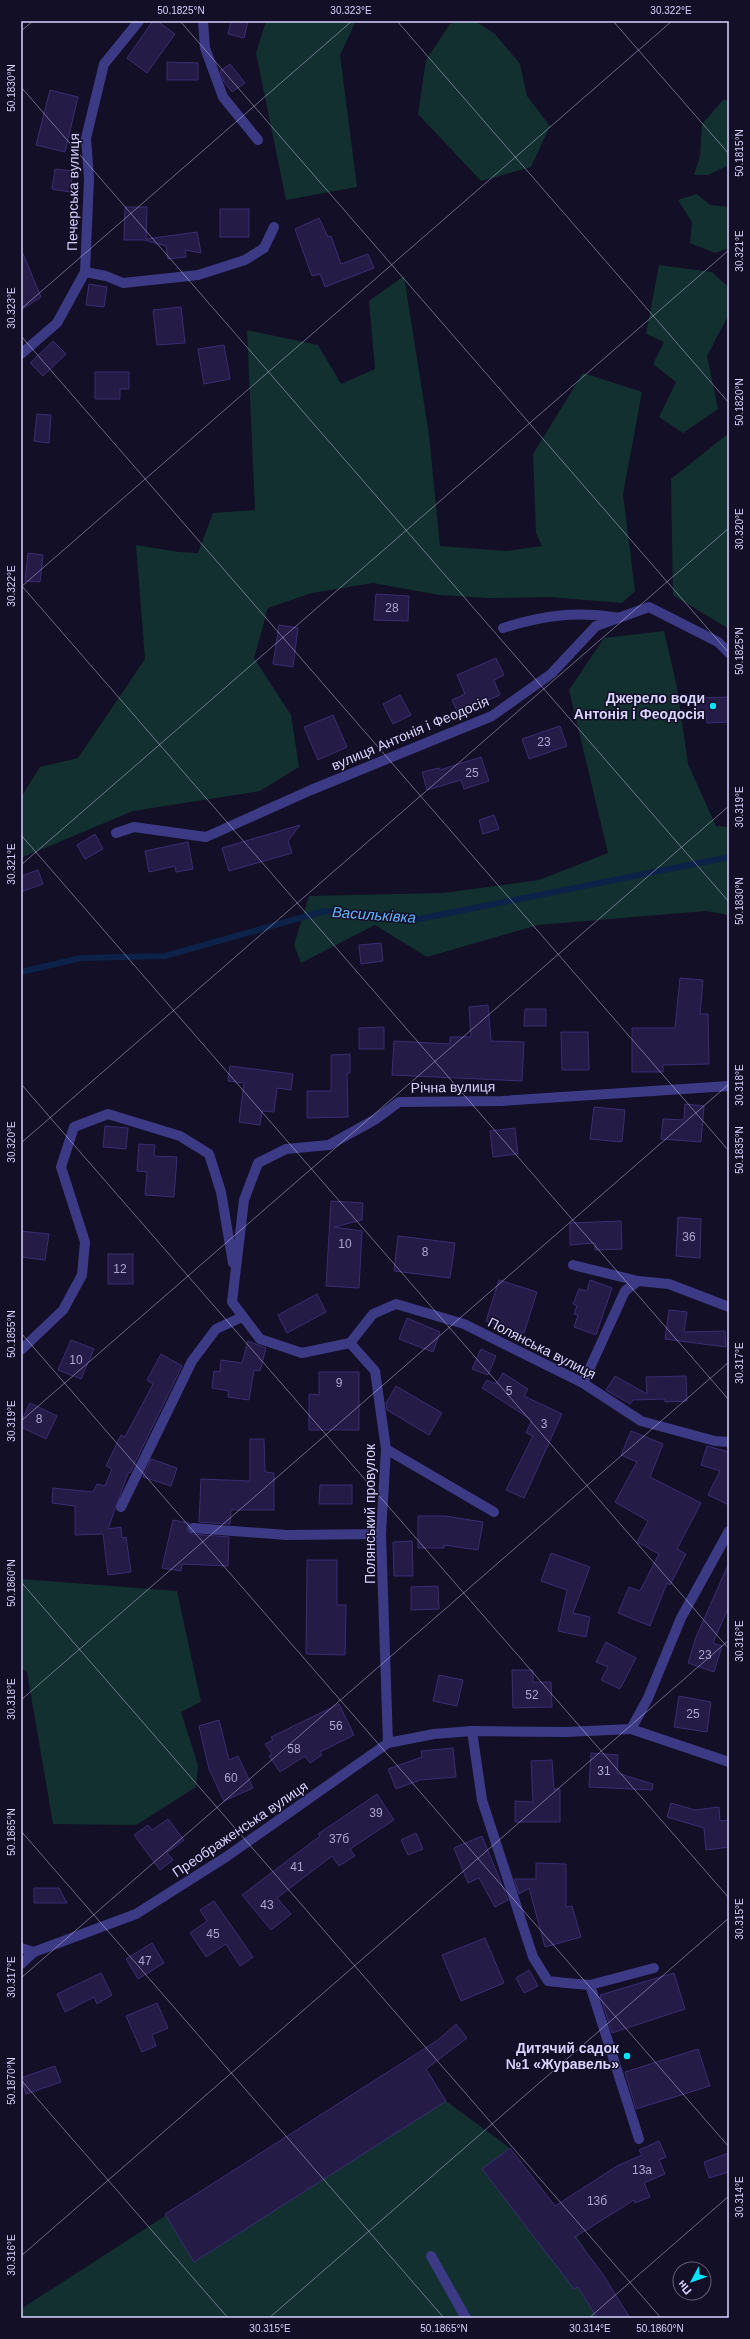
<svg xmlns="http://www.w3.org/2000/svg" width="750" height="2339" font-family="Arial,sans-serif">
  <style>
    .green { fill: #12302f }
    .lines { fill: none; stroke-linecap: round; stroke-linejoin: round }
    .stream { stroke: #0c2248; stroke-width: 6 }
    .building { fill: #241b47; stroke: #3b2d73 }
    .service { stroke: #3d3a85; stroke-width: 10 }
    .minor { stroke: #3d3a85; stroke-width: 10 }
    .ticks { fill: none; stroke: #d9d4ff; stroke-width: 1; stroke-opacity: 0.45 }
    .poi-dot { fill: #00e5ff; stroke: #130f26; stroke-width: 1.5 }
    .labels { text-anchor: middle; stroke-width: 3; stroke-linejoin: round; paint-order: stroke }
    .number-label { font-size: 12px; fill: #aca6d1 }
    .street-label { font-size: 14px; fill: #d9d4ff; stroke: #130f26 }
    .poi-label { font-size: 14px; font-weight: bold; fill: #d9d4ff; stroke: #130f26; text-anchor: end }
    .water-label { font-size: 15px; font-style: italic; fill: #62b6ff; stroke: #130f26 }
    .neatline { fill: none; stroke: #d9d4ff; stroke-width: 1.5 }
    .ticks-label { font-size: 10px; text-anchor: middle; fill: #d9d4ff }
  </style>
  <rect width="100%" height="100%" fill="#130f26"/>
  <g class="green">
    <polygon points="266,21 356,21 340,55 357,187 286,200 256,53"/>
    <polygon points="460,21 475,21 495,34 520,64 527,96 550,126 531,167 481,181 418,114 426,60 450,24"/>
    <polygon points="724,99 729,102 729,165 708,175 694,175 700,156 702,124"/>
    <polygon points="697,194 710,205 729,207 729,248 715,253 690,243 692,222 678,200"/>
    <polygon points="659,265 712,272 729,288 729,314 707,356 718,409 683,433 659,417 676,382 653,364 664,342 646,334"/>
    <polygon points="404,276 429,435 440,546 506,551 542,546 536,533 533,454 583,373 642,392 623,494 635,591 622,603 550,597 487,598 439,595 373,583 312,593 268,608 254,658 291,715 299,767 260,791 133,811 21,858 21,797 40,767 78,758 145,659 136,545 179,552 198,553 213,513 255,510 247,330 318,345 341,384 375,369 369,301"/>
    <polygon points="729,433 729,629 673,595 671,479"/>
    <polygon points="664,631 677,687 688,764 716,826 729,827 729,915 706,911 538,925 427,957 375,925 301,963 294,945 309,896 443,893 539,880 608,853 569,690 604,638"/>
    <polygon points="21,1579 177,1591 201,1702 181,1712 198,1765 196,1787 136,1825 53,1824 27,1672 21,1668"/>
    <polygon points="416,2054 446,2101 510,2148 571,2228 630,2318 21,2318 21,2309"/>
  </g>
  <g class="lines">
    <polyline class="stream" points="21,972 81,958 165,956 325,911 419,919 729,857"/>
  </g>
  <g class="building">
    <polygon points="153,21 157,21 175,34 147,73 127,58"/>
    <polygon points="231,21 248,21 244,38 228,34"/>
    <polygon points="167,62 198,63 198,80 167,80"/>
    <polygon points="230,64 245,83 232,92 224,82 220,71"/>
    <polygon points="50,90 78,97 65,152 36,145"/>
    <polygon points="55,169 73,171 70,192 52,189"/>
    <polygon points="125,207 147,207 146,239 197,232 201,253 185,250 186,257 168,259 166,246 144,240 124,240"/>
    <rect x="220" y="209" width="29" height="28"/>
    <polygon points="319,218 328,237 331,236 341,264 368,254 374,268 325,287 320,274 312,276 295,229"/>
    <polygon points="21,249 41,297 21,310"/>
    <polygon points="89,284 107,287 104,307 86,305"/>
    <polygon points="181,307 185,343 157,345 153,310"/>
    <polygon points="53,341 66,354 43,376 30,363"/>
    <polygon points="224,345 230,379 204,384 198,349"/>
    <polygon points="95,372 129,372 129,389 120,389 120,399 95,399"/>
    <polygon points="37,414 51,415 49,443 34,441"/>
    <polygon points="28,553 43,555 40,582 25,581"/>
    <polygon points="376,594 409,596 408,621 374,620"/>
    <polygon points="279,625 298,628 293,667 273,664"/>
    <polygon points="496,658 504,675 494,680 500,695 458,713 452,700 465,694 457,675"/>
    <polygon points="400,695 411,715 393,724 383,704"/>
    <polygon points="729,697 729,722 707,723 706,714 698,714 697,698"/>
    <polygon points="333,715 347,747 318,760 304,727"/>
    <polygon points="560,726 567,746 529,759 522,739"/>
    <polygon points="481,757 489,781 464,789 461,780 427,790 422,772 439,768 440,770"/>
    <polygon points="494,815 499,829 483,834 479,820"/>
    <polygon points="300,825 288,841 292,853 229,871 222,848"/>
    <polygon points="95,834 103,849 85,859 77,845"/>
    <polygon points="188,842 193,869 176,872 175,866 149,872 145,851"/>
    <polygon points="38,870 43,884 21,892 21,876"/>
    <polygon points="381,943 383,961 361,964 359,945"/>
    <polygon points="680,978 703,980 700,1014 708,1014 709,1064 663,1065 663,1072 632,1072 632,1028 675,1028"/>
    <polygon points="488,1005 491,1041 524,1042 522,1081 392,1075 394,1041 450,1044 450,1037 471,1037 469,1007"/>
    <polygon points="525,1009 546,1009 546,1026 524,1026"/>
    <polygon points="384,1027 384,1049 359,1049 359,1028"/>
    <polygon points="561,1032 588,1032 589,1070 562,1070"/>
    <polygon points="350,1054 350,1073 347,1073 348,1117 307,1118 307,1091 331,1091 331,1055"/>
    <polygon points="230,1066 293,1074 291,1090 277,1088 274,1112 262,1111 260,1125 239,1122 244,1083 228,1081"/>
    <polygon points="685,1104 704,1106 701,1142 661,1139 663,1119 684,1120"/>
    <polygon points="594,1107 625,1110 622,1142 590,1139"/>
    <polygon points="105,1126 128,1128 126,1149 103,1147"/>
    <polygon points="515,1128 518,1154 493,1157 490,1131"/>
    <polygon points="139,1144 155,1145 154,1156 177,1157 174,1197 145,1195 147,1172 137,1171"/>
    <polygon points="331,1201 363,1203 362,1220 334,1227 362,1231 359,1288 326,1286"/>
    <polygon points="678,1217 701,1219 700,1258 676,1256"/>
    <polygon points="621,1221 622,1249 595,1250 595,1243 570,1245 570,1223"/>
    <polygon points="21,1231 49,1234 45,1260 21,1257"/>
    <polygon points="398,1236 455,1243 450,1278 394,1271"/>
    <rect x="108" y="1254" width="25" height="30"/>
    <polygon points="499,1280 537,1292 524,1333 486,1321"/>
    <polygon points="590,1280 612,1288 596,1335 574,1327 578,1315 574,1314 577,1306 573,1304 579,1289 587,1291"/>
    <polygon points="317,1294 326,1312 287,1333 278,1315"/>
    <polygon points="669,1310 687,1312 684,1332 725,1331 726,1347 665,1339"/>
    <polygon points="407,1318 440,1332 433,1352 399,1339"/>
    <polygon points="71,1340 94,1349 81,1379 58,1370"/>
    <polygon points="248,1341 266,1348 260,1371 254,1370 249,1400 228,1397 229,1391 212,1388 214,1371 220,1372 221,1360 242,1363"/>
    <polygon points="481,1349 496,1356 488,1375 472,1369"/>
    <polygon points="161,1354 182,1366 130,1473 128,1473 108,1529 121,1527 122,1538 126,1537 131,1572 108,1575 103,1534 75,1535 75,1506 52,1503 53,1488 93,1492 97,1484 105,1486 112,1469 106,1466 121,1435 125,1437 153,1384 147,1380"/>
    <polygon points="319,1372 359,1372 359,1430 309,1430 309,1394 319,1395"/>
    <polygon points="503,1373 528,1389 524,1396 562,1414 524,1498 506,1490 533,1436 526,1433 532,1420 482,1388 487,1380 496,1384"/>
    <polygon points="615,1376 647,1394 646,1377 686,1376 687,1401 665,1402 665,1399 633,1400 630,1404 606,1390"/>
    <polygon points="396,1386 442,1413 429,1435 387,1410 386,1403"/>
    <polygon points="30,1403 57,1416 46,1439 21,1427 21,1422"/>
    <polygon points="631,1431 663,1444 650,1477 701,1503 677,1549 686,1554 670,1585 667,1583 650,1626 618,1613 629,1587 640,1591 659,1554 637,1542 648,1521 615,1502 637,1462 621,1455"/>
    <polygon points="250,1439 264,1439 265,1472 274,1473 274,1510 231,1510 230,1524 199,1522 201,1479 250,1481"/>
    <polygon points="707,1446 729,1452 729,1505 708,1495 720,1471 701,1465"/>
    <polygon points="151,1459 177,1468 171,1486 143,1477"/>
    <polygon points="320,1485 352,1485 352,1504 319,1504"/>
    <polygon points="418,1516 445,1516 483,1522 478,1550 444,1545 444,1548 418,1548"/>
    <polygon points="173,1520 189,1523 187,1530 192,1534 229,1537 228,1566 182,1564 181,1571 162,1568"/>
    <polygon points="412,1541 413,1576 394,1576 393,1542"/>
    <polygon points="551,1553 590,1567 573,1613 590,1617 586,1637 558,1631 567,1590 541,1581"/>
    <polygon points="307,1560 337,1560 337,1605 346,1605 345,1655 306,1654"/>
    <polygon points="729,1563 729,1606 713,1643 722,1646 714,1672 688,1663 696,1637"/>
    <polygon points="438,1586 439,1609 411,1610 411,1587"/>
    <polygon points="606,1642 636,1658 620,1689 601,1680 608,1667 596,1662"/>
    <polygon points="512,1670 533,1670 533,1682 551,1682 552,1707 513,1708"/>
    <polygon points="439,1675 463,1680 457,1706 433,1701"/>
    <polygon points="679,1696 711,1702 707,1732 674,1727"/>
    <polygon points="339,1704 354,1735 320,1752 322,1755 310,1763 305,1756 280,1772 269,1756 272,1754 265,1744 273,1740 271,1737"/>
    <polygon points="219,1720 229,1760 238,1756 253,1788 224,1801 209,1769 199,1726"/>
    <polygon points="453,1748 456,1777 420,1780 396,1789 388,1769 422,1757 421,1751"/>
    <polygon points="591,1753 618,1755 617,1773 653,1784 652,1790 589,1787"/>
    <polygon points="552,1760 554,1789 560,1789 560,1822 515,1822 515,1801 533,1802 531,1761"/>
    <polygon points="377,1794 394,1820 350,1849 355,1856 339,1866 332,1856 277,1898 291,1914 271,1930 242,1895 320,1836 318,1834"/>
    <polygon points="671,1803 695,1810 719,1807 720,1821 729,1820 729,1847 706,1850 704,1828 667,1817"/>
    <polygon points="168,1819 184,1840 167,1853 173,1860 160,1870 134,1835 148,1825 152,1830"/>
    <polygon points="416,1833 423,1849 408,1855 401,1840"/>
    <polygon points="482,1836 508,1900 495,1907 479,1878 468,1883 454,1848"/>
    <polygon points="536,1863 566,1864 566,1907 572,1906 581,1937 545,1947 529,1888 519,1894 514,1879 536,1879"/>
    <polygon points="34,1888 59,1888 67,1903 34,1903"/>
    <polygon points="214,1901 253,1957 240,1966 226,1944 206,1957 190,1933 207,1921 200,1910"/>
    <polygon points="485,1938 504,1983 461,2001 442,1955"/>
    <polygon points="152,1943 164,1963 138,1979 126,1959"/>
    <polygon points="529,1970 538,1986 524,1993 516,1978"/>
    <polygon points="101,1973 112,1995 97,2004 94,1997 65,2012 57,1994"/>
    <polygon points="674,1973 685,2009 612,2033 600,1995"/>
    <polygon points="157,2003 168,2028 152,2035 156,2046 142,2052 126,2016"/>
    <polygon points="456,2024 467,2038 426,2069 446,2101 194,2262 165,2214 438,2040"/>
    <polygon points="698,2049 710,2086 636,2109 625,2072"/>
    <polygon points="55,2066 61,2082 26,2094 21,2078"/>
    <polygon points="659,2141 666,2157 659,2160 665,2174 644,2183 650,2197 635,2203 634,2200 575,2237 602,2273 630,2318 597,2318 578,2287 574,2289 482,2169 510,2148 555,2206 617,2166 642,2155 639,2150"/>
    <polygon points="729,2153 729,2172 709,2178 704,2162"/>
  </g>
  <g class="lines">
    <g class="service">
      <polyline points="203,21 205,48 223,97 258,140"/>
      <polyline points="85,272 106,276 123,283 198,275 245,260 264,248 274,227"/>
      <path d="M 503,628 C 544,615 576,611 619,618"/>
      <polyline points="573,1265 638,1281"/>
      <polyline points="386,1449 494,1512"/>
      <polyline points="121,1507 192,1361 216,1329 242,1317"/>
      <polyline points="193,1528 287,1535 381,1534"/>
      <polyline points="566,1983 590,1985 654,1968"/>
      <polyline points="590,1985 639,2139"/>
      <polyline points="431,2256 466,2318"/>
    </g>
    <g class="minor">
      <polyline points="21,354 57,323 85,272 89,179 86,138 104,64 139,21"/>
      <polyline points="116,833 134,827 206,837 311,790 492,716 551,674 596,626 649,607 718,642 729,653"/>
      <polyline points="350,1343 302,1353 260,1339 232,1302 244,1200 258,1163 286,1149 329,1145 376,1119 399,1102 502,1101 729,1086"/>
      <polyline points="350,1343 373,1314 396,1304 464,1324 583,1383 641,1421 715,1441 729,1442"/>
      <polyline points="350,1343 375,1371 386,1449 381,1534 388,1743"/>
      <polyline points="21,1350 63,1310 82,1275 85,1242 61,1167 74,1127 108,1114 180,1136 209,1154 221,1192 233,1263"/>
      <polyline points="583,1383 625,1291 638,1281 669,1284 729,1307"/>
      <polyline points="631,1729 729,1762"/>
      <polyline points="472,1731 482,1800 533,1957 548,1981 566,1983"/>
      <polyline points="21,1948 34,1952 136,1914 226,1857 388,1743 434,1734 472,1731 566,1732 631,1729 648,1698 681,1618 729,1531"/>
      <polyline points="21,1964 34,1952"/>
    </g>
  </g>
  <path class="ticks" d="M 180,21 L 729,653M 397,21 L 729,403M 613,21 L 729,154M 21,31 L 33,21M 21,87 L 729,902M 21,309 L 352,21M 21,336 L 729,1151M 21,585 L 729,1400M 21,587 L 672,21M 21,835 L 729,1649M 21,865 L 729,250M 21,1084 L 729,1898M 21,1143 L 729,528M 21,1333 L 729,2147M 21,1421 L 729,806M 21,1582 L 661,2318M 21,1700 L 729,1084M 21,1831 L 444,2318M 21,1978 L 729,1362M 21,2080 L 228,2318M 21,2256 L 729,1640M 269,2318 L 729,1918M 589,2318 L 729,2196"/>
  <g class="poi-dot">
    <circle cx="713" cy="706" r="4"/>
    <circle cx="627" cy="2056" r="4"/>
  </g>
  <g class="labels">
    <g class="number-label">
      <text x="392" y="612">28</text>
      <text x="544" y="746">23</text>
      <text x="472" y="777">25</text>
      <text x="689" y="1241">36</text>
      <text x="345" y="1248">10</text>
      <text x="425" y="1256">8</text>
      <text x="120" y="1273">12</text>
      <text x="76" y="1364">10</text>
      <text x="339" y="1387">9</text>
      <text x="509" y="1395">5</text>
      <text x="39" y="1423">8</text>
      <text x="544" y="1428">3</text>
      <text x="705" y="1659">23</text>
      <text x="532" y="1699">52</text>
      <text x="693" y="1718">25</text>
      <text x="336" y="1730">56</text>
      <text x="294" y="1753">58</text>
      <text x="604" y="1775">31</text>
      <text x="231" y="1782">60</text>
      <text x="376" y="1817">39</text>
      <text x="339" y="1843">37б</text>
      <text x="297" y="1871">41</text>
      <text x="267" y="1909">43</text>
      <text x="213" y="1938">45</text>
      <text x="145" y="1965">47</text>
      <text x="642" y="2174">13а</text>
      <text x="597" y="2205">13б</text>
    </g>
    <g class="street-label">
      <text transform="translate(73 192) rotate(-89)" y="5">Печерська вулиця</text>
      <text transform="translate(410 733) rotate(-23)" y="5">вулиця Антонія і Феодосія</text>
      <text transform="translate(453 1087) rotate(-1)" y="5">Річна вулиця</text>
      <text transform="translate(542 1348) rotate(27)" y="5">Полянська вулиця</text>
      <text transform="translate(370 1514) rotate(-90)" y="5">Полянський провулок</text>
      <text transform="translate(240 1829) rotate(-34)" y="5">Преображенська вулиця</text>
    </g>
    <g class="poi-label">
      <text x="705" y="703">Джерело води<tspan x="705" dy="16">Антонія і Феодосія</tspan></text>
      <text x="619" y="2053">Дитячий садок<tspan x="619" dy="16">№1 «Журавель»</tspan></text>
    </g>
    <g class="water-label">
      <text transform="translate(374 915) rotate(4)" y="5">Васильківка</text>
    </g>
  </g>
  <rect width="750" height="2339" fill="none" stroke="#130f26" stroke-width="44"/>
  <g transform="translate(692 2281) rotate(229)"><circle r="19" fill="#130f26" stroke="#625e7d"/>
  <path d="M0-3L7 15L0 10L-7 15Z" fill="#00e5ff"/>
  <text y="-6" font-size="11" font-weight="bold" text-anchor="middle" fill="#d9d4ff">Пн</text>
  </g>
  <rect x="22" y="22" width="706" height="2295" class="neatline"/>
  <g class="ticks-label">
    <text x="181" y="14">50.1825°N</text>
    <text x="351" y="14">30.323°E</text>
    <text x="671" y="14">30.322°E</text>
    <text transform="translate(11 88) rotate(-90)" y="4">50.1830°N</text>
    <text transform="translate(739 153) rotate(-90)" y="4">50.1815°N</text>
    <text transform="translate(739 251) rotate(-90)" y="4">30.321°E</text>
    <text transform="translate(11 308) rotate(-90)" y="4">30.323°E</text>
    <text transform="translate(739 402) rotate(-90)" y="4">50.1820°N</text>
    <text transform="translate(739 529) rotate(-90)" y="4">30.320°E</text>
    <text transform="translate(11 586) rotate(-90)" y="4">30.322°E</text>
    <text transform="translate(739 651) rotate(-90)" y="4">50.1825°N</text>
    <text transform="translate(739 807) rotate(-90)" y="4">30.319°E</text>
    <text transform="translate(11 864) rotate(-90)" y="4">30.321°E</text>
    <text transform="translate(739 901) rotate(-90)" y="4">50.1830°N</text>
    <text transform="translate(739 1085) rotate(-90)" y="4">30.318°E</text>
    <text transform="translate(11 1142) rotate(-90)" y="4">30.320°E</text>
    <text transform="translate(739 1150) rotate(-90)" y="4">50.1835°N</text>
    <text transform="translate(11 1334) rotate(-90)" y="4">50.1855°N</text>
    <text transform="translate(739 1363) rotate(-90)" y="4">30.317°E</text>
    <text transform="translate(11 1421) rotate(-90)" y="4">30.319°E</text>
    <text transform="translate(11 1583) rotate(-90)" y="4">50.1860°N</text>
    <text transform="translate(739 1641) rotate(-90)" y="4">30.316°E</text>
    <text transform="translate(11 1699) rotate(-90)" y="4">30.318°E</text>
    <text transform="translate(11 1832) rotate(-90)" y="4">50.1865°N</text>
    <text transform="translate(739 1919) rotate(-90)" y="4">30.315°E</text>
    <text transform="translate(11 1977) rotate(-90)" y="4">30.317°E</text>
    <text transform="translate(11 2081) rotate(-90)" y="4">50.1870°N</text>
    <text transform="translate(739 2197) rotate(-90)" y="4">30.314°E</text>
    <text transform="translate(11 2255) rotate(-90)" y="4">30.316°E</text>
    <text x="270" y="2332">30.315°E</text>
    <text x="444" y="2332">50.1865°N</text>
    <text x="590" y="2332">30.314°E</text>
    <text x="660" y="2332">50.1860°N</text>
  </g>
</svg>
